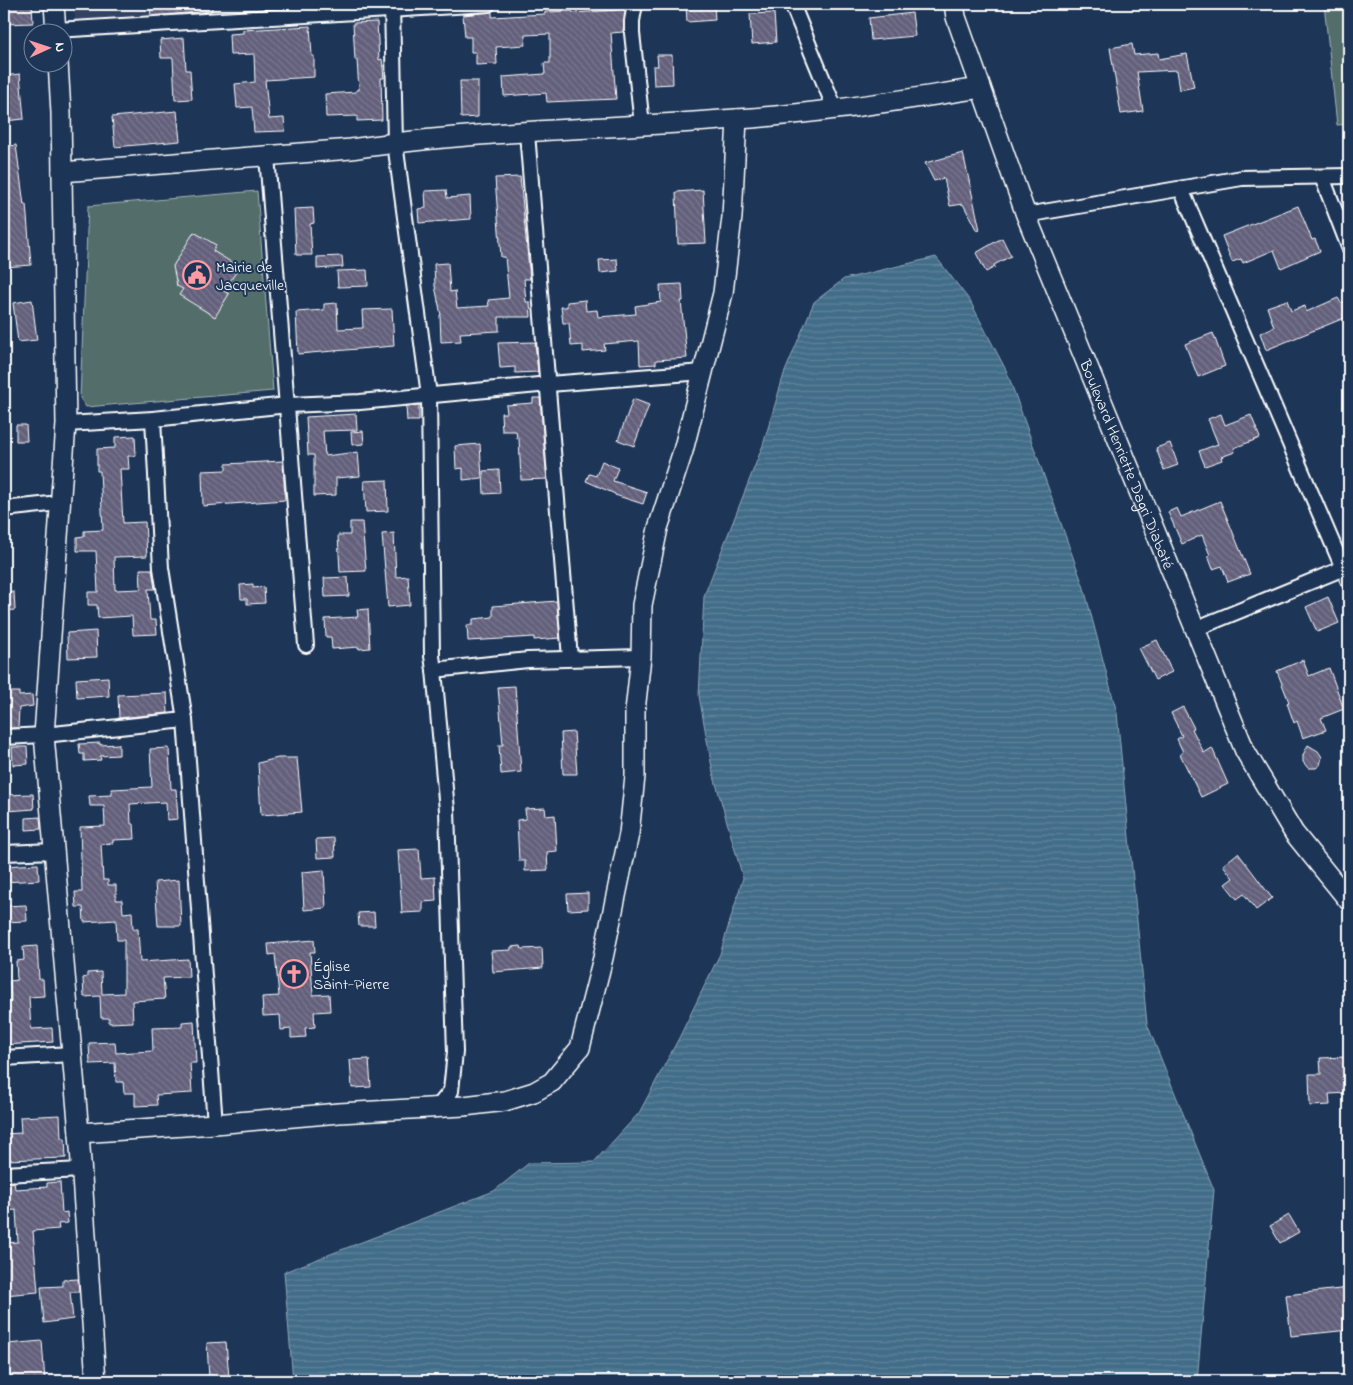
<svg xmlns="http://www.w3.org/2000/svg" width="1353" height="1385" font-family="'Indie Flower',sans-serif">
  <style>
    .built { fill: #324262 }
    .green { fill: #526e6b; stroke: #a8b6b5 }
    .water { fill: url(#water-rules); stroke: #8ea7b8 }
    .building { fill: url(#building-back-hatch); stroke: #fff }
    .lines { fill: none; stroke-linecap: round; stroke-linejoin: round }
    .street-casing { stroke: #fff; stroke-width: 18 }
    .secondary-casing { stroke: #fff; stroke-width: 22 }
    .street { stroke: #1d3557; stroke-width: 14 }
    .secondary { stroke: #1d3557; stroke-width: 19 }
    .labels { text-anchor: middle; stroke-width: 4; stroke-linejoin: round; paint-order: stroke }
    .poi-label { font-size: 16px; fill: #fff; stroke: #1d3557; text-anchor: start }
    .street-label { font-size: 16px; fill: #fff; stroke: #1d3557 }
  </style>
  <defs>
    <pattern id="water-rules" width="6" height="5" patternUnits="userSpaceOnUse" patternTransform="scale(1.25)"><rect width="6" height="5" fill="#426d89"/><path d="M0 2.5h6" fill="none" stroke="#5e839b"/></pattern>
    <pattern id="building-back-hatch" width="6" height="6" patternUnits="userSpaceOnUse" patternTransform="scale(1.25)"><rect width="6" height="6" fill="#64607c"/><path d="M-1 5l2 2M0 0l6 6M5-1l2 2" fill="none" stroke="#7b7890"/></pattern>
  </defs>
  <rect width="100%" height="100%" fill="#1d3557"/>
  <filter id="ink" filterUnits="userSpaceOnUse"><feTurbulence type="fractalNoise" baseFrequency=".02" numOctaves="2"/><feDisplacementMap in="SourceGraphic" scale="10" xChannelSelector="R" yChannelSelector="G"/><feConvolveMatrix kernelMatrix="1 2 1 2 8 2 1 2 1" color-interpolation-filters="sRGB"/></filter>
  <g filter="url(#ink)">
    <polygon class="built" points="73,4 316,4 75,20"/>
    <g class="green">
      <polygon points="1324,4 1349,4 1349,124 1337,125"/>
      <polygon points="257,191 273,391 86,407 80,398 88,206"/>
    </g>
    <polygon class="water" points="936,257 970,301 1007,372 1084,588 1117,713 1147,1024 1214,1190 1197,1381 293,1381 284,1272 494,1191 529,1163 594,1162 639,1113 679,1038 720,954 743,878 713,773 699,696 704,596 763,445 784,374 814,302 844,279"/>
    <g class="building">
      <polygon points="4,4 32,4 33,23 4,24"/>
      <polygon points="178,4 212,4 212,11 151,16 150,6"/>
      <polygon points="626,4 623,32 611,33 616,99 547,102 546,93 504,96 503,77 545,74 544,63 550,63 550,34 525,35 525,45 496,47 497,64 476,65 476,52 471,52 471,37 465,37 463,15 492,12 492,17 545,14 545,12 572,11 573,13 617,10 616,5"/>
      <polygon points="686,4 714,4 715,20 687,22"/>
      <polygon points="774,13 776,42 752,44 750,14"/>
      <polygon points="912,13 915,36 871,40 869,18"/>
      <polygon points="377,22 379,60 382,59 384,78 381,78 382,120 357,121 357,116 326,117 325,94 356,92 356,90 359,90 357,60 355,60 353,23"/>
      <polygon points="310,26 312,56 314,56 314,77 265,80 269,119 284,118 285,131 254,132 252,107 237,108 235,84 255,82 254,54 230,55 229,34 243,33 243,30"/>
      <polygon points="184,38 186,70 190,70 192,99 175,100 173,58 161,58 160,40"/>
      <polygon points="1132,44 1134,55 1158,53 1159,59 1187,54 1194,87 1180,90 1177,70 1137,72 1143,111 1121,114 1110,48"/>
      <polygon points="657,55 672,55 673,84 654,85 653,66 658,66"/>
      <polygon points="20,74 24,119 4,121 4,76"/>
      <polygon points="460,81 478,81 478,117 461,118"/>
      <polygon points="177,111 180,141 115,147 112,117"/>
      <polygon points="16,145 24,205 26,204 31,265 4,267 4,147"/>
      <polygon points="963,153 980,230 977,231 963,204 950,206 944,178 934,181 925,163"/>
      <polygon points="520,177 530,279 524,279 526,302 530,302 531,317 499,317 499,331 460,333 461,341 441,342 440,315 441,315 435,286 434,264 448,263 450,292 455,291 457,308 489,306 488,300 509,298 505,257 501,257 495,178"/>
      <polygon points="446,190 447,198 470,196 471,219 419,223 418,209 426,208 425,191"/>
      <polygon points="703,190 706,243 678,244 676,192"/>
      <polygon points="1298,206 1312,240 1315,239 1320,251 1281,268 1274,250 1243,263 1241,259 1232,262 1222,236"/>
      <polygon points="313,208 314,223 310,224 312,255 296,255 294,209"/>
      <polygon points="194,232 216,245 213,251 239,267 224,291 229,294 215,317 179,295 183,289 177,286 173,266"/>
      <polygon points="1002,238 1011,256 994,265 995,267 986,272 976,253"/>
      <polygon points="342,256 343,267 317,269 317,257"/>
      <polygon points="617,259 618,271 600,273 599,260"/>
      <polygon points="367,270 368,286 338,287 337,271"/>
      <polygon points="682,284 683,301 681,301 687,358 656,360 656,364 640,365 639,341 604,344 605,350 583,352 583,345 571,346 569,323 563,323 561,307 567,307 567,302 585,300 586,311 597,310 598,317 636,314 635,306 661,302 660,285"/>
      <polygon points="1338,298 1341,303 1349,300 1349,316 1266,350 1260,333 1274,327 1267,307 1287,300 1291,311 1305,306 1306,312"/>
      <polygon points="32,300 37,340 18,342 13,303"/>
      <polygon points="337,303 338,329 363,328 362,310 392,309 394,346 298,354 296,312 324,310 324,304"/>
      <polygon points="1213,333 1225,366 1198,377 1185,344"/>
      <polygon points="535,342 538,372 515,373 515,367 500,368 498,343"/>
      <polygon points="533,398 540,398 547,479 521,480 519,438 517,439 516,431 502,431 501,413 507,413 506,405 533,403"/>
      <polygon points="633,399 649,405 634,446 618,440"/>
      <polygon points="419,405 419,421 407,421 406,406"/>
      <polygon points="356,414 357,430 323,431 325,456 358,452 360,476 336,478 336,495 314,496 314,455 308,455 306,417"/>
      <polygon points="1221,414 1225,425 1251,415 1260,438 1234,448 1235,452 1221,457 1222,460 1205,466 1199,451 1218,444 1208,419"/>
      <polygon points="16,425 26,425 27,441 16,441"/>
      <polygon points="363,431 364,444 352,445 351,432"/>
      <polygon points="135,436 136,456 128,456 129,469 120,469 123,523 145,522 147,556 114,557 115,590 141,589 140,569 152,569 155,589 148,589 150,620 156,620 157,634 133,635 132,616 98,618 97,605 88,605 88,592 98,592 96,551 77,551 77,537 84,536 84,531 103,530 100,471 97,471 97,449 115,448 115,437"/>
      <polygon points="1170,443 1178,465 1164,470 1156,448"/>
      <polygon points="480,444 482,478 463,480 463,468 456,469 455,446"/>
      <polygon points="283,461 285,500 203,506 202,471 226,470 226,464"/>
      <polygon points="602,461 618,468 613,481 647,492 643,504 615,495 615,494 586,481 589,474 596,476"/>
      <polygon points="499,470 500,493 484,494 483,471"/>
      <polygon points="387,480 388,511 366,512 364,481"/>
      <polygon points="1220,501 1250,574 1228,582 1222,566 1213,569 1208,556 1210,555 1202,535 1182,544 1168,512 1177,508 1181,517"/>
      <polygon points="350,522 362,522 366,571 340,572 338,535 350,535"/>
      <polygon points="394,533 396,577 408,576 410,605 388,607 382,534"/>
      <polygon points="348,577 349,596 325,597 324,578"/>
      <polygon points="253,584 253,588 264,587 265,603 247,604 247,599 241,599 240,585"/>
      <polygon points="14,592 15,610 4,611 4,593"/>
      <polygon points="1328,597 1339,623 1317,632 1306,607"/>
      <polygon points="557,601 560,638 534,640 534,637 468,641 467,625 473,625 473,619 493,617 493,606"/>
      <polygon points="368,609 370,648 359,649 359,647 332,649 331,637 326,637 325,619 358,617 357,610"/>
      <polygon points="96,631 97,657 68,658 67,633"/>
      <polygon points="1157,640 1172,672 1155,680 1139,648"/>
      <polygon points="1303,660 1309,676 1329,668 1344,709 1321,718 1326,730 1303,738 1297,721 1294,723 1287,703 1289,702 1277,671"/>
      <polygon points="108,677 109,696 77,698 76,679"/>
      <polygon points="515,686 521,772 501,774 499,745 503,745 498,687"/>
      <polygon points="4,692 19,692 19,696 32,695 33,706 19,708 18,728 4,728"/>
      <polygon points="167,693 168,713 119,718 118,695"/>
      <polygon points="1183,707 1194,728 1192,729 1204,753 1212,748 1228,784 1201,797 1180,754 1183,752 1177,739 1182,736 1171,713"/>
      <polygon points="574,732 577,774 563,774 561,733"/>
      <polygon points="100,743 100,745 119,744 119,755 100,756 101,760 84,761 84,754 80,754 79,744"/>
      <polygon points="1308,745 1318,751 1322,757 1320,765 1316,768 1308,768 1303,762 1303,755"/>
      <polygon points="12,747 27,747 28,764 13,765"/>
      <polygon points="169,748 171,789 176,789 178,819 167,820 166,802 130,804 131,824 134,824 135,839 113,840 113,843 101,844 103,880 108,880 108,885 116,885 116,900 122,900 123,913 132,912 133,929 138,929 140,962 188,959 189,977 163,978 165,999 132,1001 133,1022 109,1023 109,1018 101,1018 100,996 84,997 83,978 87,977 87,973 101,972 102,994 124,993 124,940 117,940 116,920 84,922 83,907 76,907 75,892 82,892 80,827 105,826 104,806 90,806 89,796 112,795 112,789 152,787 150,749"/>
      <polygon points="278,758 297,758 302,812 261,815 258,763"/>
      <polygon points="33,794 34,809 7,811 6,795"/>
      <polygon points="545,808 546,816 555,815 557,851 547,852 548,870 525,871 525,861 519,861 517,820 526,819 525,809"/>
      <polygon points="40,817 41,829 26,830 26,818"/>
      <polygon points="334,838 335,857 317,858 316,839"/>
      <polygon points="419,849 421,878 435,877 436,901 423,902 423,912 402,913 398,850"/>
      <polygon points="1238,853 1272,898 1256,910 1244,894 1237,899 1225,884 1233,878 1223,865"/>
      <polygon points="38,864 39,880 4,882 4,866"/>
      <polygon points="324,870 326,908 304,910 302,872"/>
      <polygon points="179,880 181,926 158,926 155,882"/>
      <polygon points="588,893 588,909 568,910 567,894"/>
      <polygon points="26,905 27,921 4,922 4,906"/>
      <polygon points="374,912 375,926 359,926 358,913"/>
      <polygon points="314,940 315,952 310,952 313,995 329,994 330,1011 314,1012 315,1027 305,1028 306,1037 291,1038 291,1029 281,1030 280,1015 263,1016 262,997 279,996 275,954 269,955 268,944"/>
      <polygon points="37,946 39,979 43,979 44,996 29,997 31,1029 52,1028 53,1042 4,1045 4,1002 11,1002 10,981 17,980 16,961 24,960 23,947"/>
      <polygon points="521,946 522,949 542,948 543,968 493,972 491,951 511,950 511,947"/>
      <polygon points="194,1021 196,1063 190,1063 192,1093 156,1095 157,1105 135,1106 135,1093 124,1093 123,1082 116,1082 115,1063 90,1064 89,1043 115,1042 116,1053 153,1051 152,1028 182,1027 182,1022"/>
      <polygon points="1347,1057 1349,1093 1329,1094 1330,1105 1310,1106 1309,1074 1321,1074 1320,1058"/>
      <polygon points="369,1059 371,1087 352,1088 350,1060"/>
      <polygon points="60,1115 61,1138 65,1138 66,1158 4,1160 4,1134 21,1133 20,1117"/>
      <polygon points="14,1182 15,1189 47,1187 47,1183 60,1182 62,1213 67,1212 68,1223 58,1224 59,1229 33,1231 38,1292 4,1295 4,1266 6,1266 4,1243 18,1242 16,1210 4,1211 4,1183"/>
      <polygon points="1289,1215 1299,1232 1280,1243 1270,1226"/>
      <polygon points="78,1279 79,1292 70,1292 73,1319 44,1323 41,1287 63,1286 63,1280"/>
      <polygon points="1349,1288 1349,1330 1291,1336 1286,1295"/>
      <polygon points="42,1341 45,1381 10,1381 7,1344"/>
      <polygon points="226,1342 229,1378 209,1379 207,1343"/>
    </g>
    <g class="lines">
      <defs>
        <g id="street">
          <polyline points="392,4 395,143 429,395 432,656 434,670 447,810 455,1052 451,1091 438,1107"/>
          <polyline points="635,4 632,21 632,33 642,125"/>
          <polyline points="792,4 835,109"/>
          <polyline points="56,30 488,4"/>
          <polyline points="527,133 570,658"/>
          <polyline points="267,156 306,645"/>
          <polyline points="1322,177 1349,247"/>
          <polyline points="1181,189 1349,582"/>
          <polyline points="1026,215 1242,178 1349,176"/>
          <polyline points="153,419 161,568 185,720 215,1124"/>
          <polyline points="66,424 153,419 288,405 360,402 549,384 703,372"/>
          <polyline points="4,509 59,503"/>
          <polyline points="1195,629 1349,566"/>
          <polyline points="434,670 528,660 641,657"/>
          <polyline points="4,737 44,735 185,720"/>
          <polyline points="4,853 54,851"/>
          <polyline points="4,1058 71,1054"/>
          <polyline points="4,1174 81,1170"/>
        </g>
        <g id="secondary">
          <polyline points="54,4 56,32"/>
          <path id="s1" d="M 954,4 L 956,17 L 1026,215 L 1245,751 L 1294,833 L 1349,901"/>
          <polyline points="58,62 61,113 66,424 44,735 79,1133 96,1381"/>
          <path d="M 62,172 L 351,149 C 478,130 608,129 736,119 C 818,114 900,100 981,88"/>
          <polyline points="79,1133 215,1124 339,1113 464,1106 505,1101 534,1092 552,1082 580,1048 603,958 629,834 635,776 635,711 641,657 642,605 658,528 683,451 723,293 732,217 737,119"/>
        </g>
      </defs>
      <use href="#street" class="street-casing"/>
      <use href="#secondary" class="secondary-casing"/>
      <use href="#street" class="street"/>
      <use href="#secondary" class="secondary"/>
    </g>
  </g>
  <defs>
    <symbol id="civic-ring" viewBox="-11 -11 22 22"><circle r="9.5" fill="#1d3557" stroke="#ff9aa2" stroke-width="1.5"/><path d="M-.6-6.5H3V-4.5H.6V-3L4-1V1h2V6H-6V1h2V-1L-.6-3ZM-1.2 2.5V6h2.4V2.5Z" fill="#ff9aa2"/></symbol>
    <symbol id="church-ring" viewBox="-11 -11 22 22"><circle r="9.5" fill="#1d3557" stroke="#ff9aa2" stroke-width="1.5"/><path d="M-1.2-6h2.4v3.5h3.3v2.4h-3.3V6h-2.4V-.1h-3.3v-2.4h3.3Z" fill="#ff9aa2"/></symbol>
  </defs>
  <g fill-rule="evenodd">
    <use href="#civic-ring" x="181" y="259" width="32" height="32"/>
    <use href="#church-ring" x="278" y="958" width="32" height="32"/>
  </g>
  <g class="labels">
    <g class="poi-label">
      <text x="216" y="272">Mairie de<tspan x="216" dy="18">Jacqueville</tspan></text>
      <text x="313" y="971">Église<tspan x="313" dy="18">Saint-Pierre</tspan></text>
    </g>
    <g class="street-label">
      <text dy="6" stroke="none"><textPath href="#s1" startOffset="492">Boulevard Henriette Dagri Diabaté</textPath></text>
    </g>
  </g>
  <rect width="1353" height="1385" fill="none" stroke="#1d3557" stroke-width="20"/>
  <rect x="10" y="10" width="1333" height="1365" fill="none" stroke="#fff" stroke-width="2" filter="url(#ink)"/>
  <g transform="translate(48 48) rotate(87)"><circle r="24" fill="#1d3557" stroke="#77869a"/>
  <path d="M0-4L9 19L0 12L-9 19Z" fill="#ff9aa2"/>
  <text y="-8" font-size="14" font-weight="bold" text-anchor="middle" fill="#ffffff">N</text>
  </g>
</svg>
